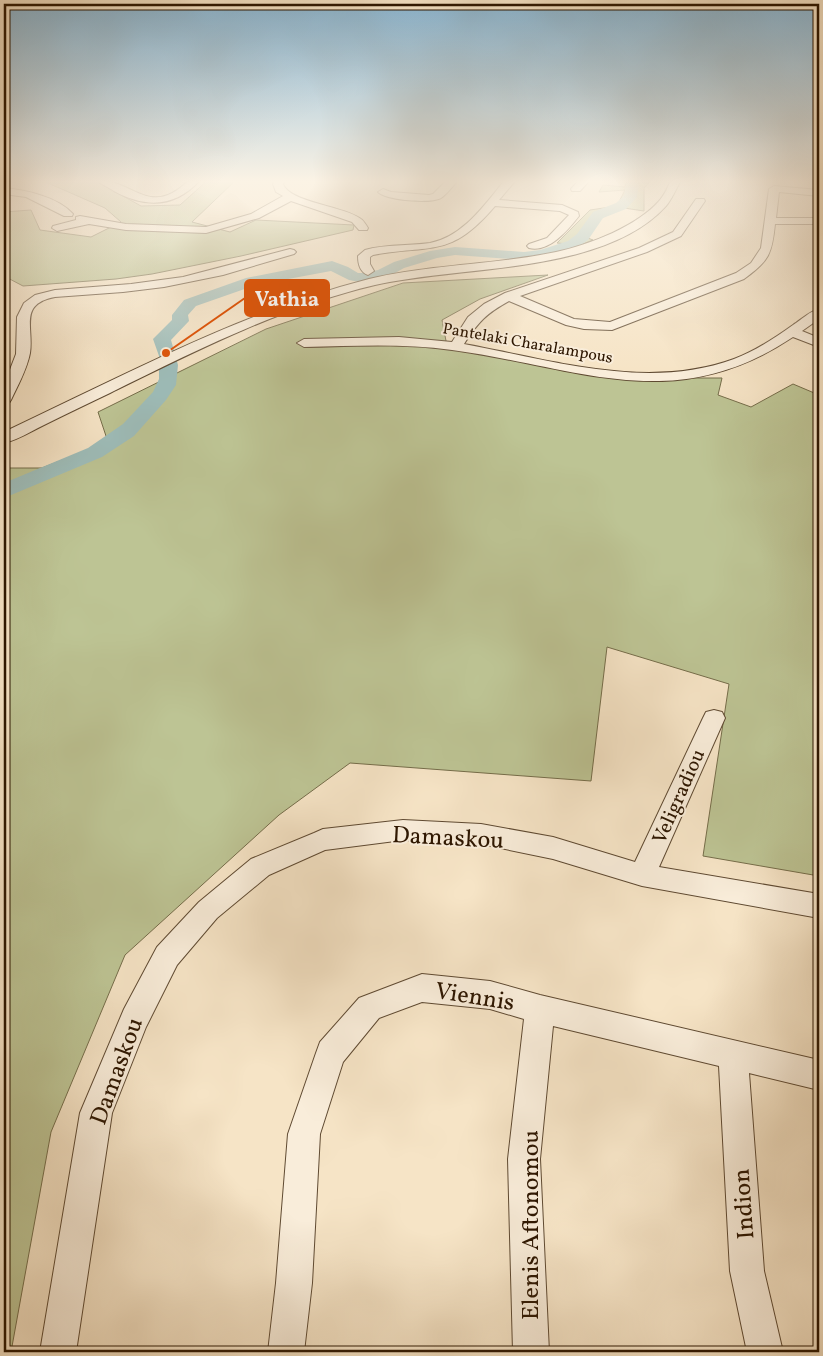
<svg xmlns="http://www.w3.org/2000/svg" width="823" height="1356" font-family="Vollkorn,serif">
  <style>
    .green { fill: #bdc494; stroke: #756d4a }
    .lines { fill: none; stroke-linecap: round; stroke-linejoin: round }
    .river { fill: #9ebebb; fill-rule: evenodd }
    .minor-casing { stroke: #5f4a32; stroke-width: 2 }
    .minor { fill: #f9edda; fill-rule: evenodd }
    .labels { text-anchor: middle; stroke-width: 4; stroke-linejoin: round; paint-order: stroke }
    .far-street-label { font-size: 16px; fill: #2d1600; stroke: #f9edda }
    .street-label { font-size: 20px; fill: #2d1600; stroke: #f9edda }
    .near-street-label { font-size: 24px; fill: #2d1600; stroke: #f9edda }
    .leader { fill: none; stroke: #df560b; stroke-width: 2 }
    .callout-dot { fill: #df560b; stroke: #f9edda; stroke-width: 2 }
    .callout { fill: #df560b; stroke: #df560b; stroke-width: 2 }
    .callout-label { font-size: 21px; text-anchor: middle; font-weight: bold; fill: #fff }
  </style>
  <rect width="100%" height="100%" fill="#f6e4c6"/>
  <filter id="stains"><feTurbulence type="fractalNoise" baseFrequency=".004" numOctaves="4"/><feColorMatrix values="0 0 0 0 .2 0 0 0 0 .09 0 0 0 0 .02 0 0 0 .5 -.17"/></filter>
  <radialGradient id="worn" r=".72"><stop offset=".6" stop-color="#630" stop-opacity="0"/><stop offset="1" stop-color="#630" stop-opacity=".3"/></radialGradient>
  <g class="green">
    <polygon points="41,180 94,180 141,206 180,205 208,180 236,180 192,222 230,232 256,220 354,225 353,230 241,256 152,274 116,279 23,286 4,276 4,212 31,210 40,230 91,237 121,222 105,208"/>
    <polygon points="627,180 652,180 644,188 644,211 624,208 603,217 580,235 593,240 580,245 557,243 590,210 617,206 625,190 599,192 603,185 625,187"/>
    <polygon points="548,275 480,299 442,320 447,346 611,378 722,378 718,395 751,407 793,384 819,395 819,876 703,856 729,684 607,647 591,781 350,763 279,815 125,955 51,1132 11,1352 4,1352 4,468 42,468 108,442 98,412 266,329 403,283"/>
  </g>
  <g class="lines">
    <polygon class="river" points="627,180 639,180 637,197 626,209 603,218 588,240 578,247 547,257 524,260 455,255 437,258 404,268 388,277 364,283 349,280 331,271 256,285 196,306 188,315 189,321 171,340 178,365 176,385 166,400 134,436 102,457 4,498 4,483 88,448 123,424 153,392 159,379 159,356 153,339 172,320 172,315 184,300 246,278 332,261 348,267 358,273 364,273 378,270 394,262 430,251 455,247 524,252 540,250 568,241 577,234 593,212 616,203 624,196"/>
    <defs>
      <g id="minor">
        <path d="M 97,180 C 134,180 150,219 189,180 L 200,180 C 175,208 145,208 114,191 C 108,187 102,185 97,180 Z"/>
        <path d="M 275,180 L 285,180 L 283,184 C 290,203 345,206 361,219 C 364,221 366,225 368,228 L 367,230 L 359,230 L 352,222 L 291,201 L 259,218 L 206,233 L 126,230 L 89,224 L 57,231 L 52,228 L 53,226 L 76,220 L 76,217 L 80,216 L 126,224 L 206,227 L 251,214 L 283,196 L 276,192 L 273,184 Z"/>
        <path d="M 447,180 L 458,180 C 453,186 447,194 441,198 C 430,204 386,200 378,192 L 383,189 L 391,192 L 429,195 L 433,194 Z"/>
        <path d="M 505,180 L 516,180 L 499,200 L 562,205 L 578,212 L 579,216 C 568,230 549,253 529,248 L 527,246 L 529,244 L 547,238 L 569,215 L 560,211 L 495,206 C 450,259 432,244 373,255 L 370,257 L 370,264 L 374,271 L 368,275 C 360,272 358,264 358,256 L 365,250 C 386,244 408,246 430,243 C 463,237 485,204 505,180 Z"/>
        <polygon points="579,180 590,180 580,191 572,191 571,189"/>
        <path d="M 671,180 L 681,180 C 676,189 672,199 666,206 C 603,275 461,265 375,285 C 282,307 195,351 110,393 C 87,404 64,415 42,426 C 30,432 17,440 4,443 L 4,432 C 123,376 241,312 369,279 C 431,264 495,265 556,252 C 589,245 638,226 660,200 C 665,194 668,187 671,180 Z"/>
        <path d="M 774,186 L 819,190 L 819,196 L 779,192 L 776,218 L 819,218 L 819,224 L 775,224 C 772,254 769,261 744,279 L 612,330 L 584,329 L 566,325 L 509,301 C 487,313 478,322 464,344 C 552,360 647,391 734,359 C 755,351 775,338 793,325 C 801,320 810,311 819,309 L 819,319 L 802,331 L 819,338 L 819,347 L 793,337 C 673,417 579,367 452,350 C 403,343 353,346 304,347 L 297,343 L 304,339 L 399,337 L 452,342 L 468,317 L 484,304 L 505,293 L 639,248 L 673,232 L 696,199 L 704,199 L 705,201 L 681,236 L 647,252 L 520,296 L 574,319 L 610,322 L 736,273 L 751,263 L 761,248 L 769,189 Z"/>
        <path d="M 4,188 C 26,190 58,197 73,214 L 72,216 L 64,216 L 26,197 L 4,194 Z"/>
        <path d="M 290,249 L 294,250 L 296,252 L 294,254 L 223,275 L 164,287 L 123,292 L 55,297 C 18,304 34,328 30,353 C 27,369 18,385 11,400 L 9,403 L 4,404 L 4,385 L 16,354 L 17,317 L 24,303 L 35,295 L 55,290 L 131,284 L 183,277 Z"/>
        <polygon points="714,710 722,712 725,718 659,867 819,894 819,918 642,886 553,859 481,844 403,840 325,850 269,875 217,918 177,965 146,1027 112,1113 76,1352 40,1352 80,1113 124,1009 157,947 199,902 251,859 314,833 323,829 403,820 481,824 553,837 635,862 703,718 706,712"/>
        <polygon points="422,974 490,981 540,995 819,1060 819,1090 749,1073 764,1271 783,1352 747,1352 730,1271 719,1066 553,1026 540,1159 549,1352 513,1352 508,1159 524,1019 490,1009 422,1002 379,1018 343,1062 320,1134 312,1283 304,1352 268,1352 276,1283 288,1134 316,1053 320,1042 359,998"/>
      </g>
    </defs>
    <use href="#minor" class="minor-casing"/>
    <use href="#minor" class="minor"/>
  </g>
  <linearGradient id="sky" x2="0" y2="1"><stop stop-color="#8ab8d6"/><stop offset="0.49" stop-color="#fbf3e5"/><stop offset="1" stop-color="#fbf3e5" stop-opacity="0"/></linearGradient>
  <rect width="823" height="370" fill="url(#sky)"/>
  <g class="labels">
    <g class="far-street-label">
      <text transform="translate(528 342) rotate(10)" y="6">Pantelaki Charalampous</text>
    </g>
    <g class="street-label">
      <text transform="translate(678 796) rotate(-66)" y="7">Veligradiou</text>
    </g>
    <g class="near-street-label">
      <text transform="translate(448 837) rotate(3)" y="8">Damaskou</text>
      <text transform="translate(475 996) rotate(9)" y="8">Viennis</text>
      <text transform="translate(116 1071) rotate(-70)" y="8">Damaskou</text>
      <text transform="translate(743 1204) rotate(-94)" y="8">Indion</text>
      <text transform="translate(530 1225) rotate(-90)" y="8">Elenis Aftonomou</text>
    </g>
  </g>
  <path class="leader" d="M166 353L245 298"/>
  <circle class="callout-dot" cx="166" cy="353" r="5"/>
  <rect class="callout" x="245" y="280" width="84" height="36" rx="5"/>
  <g class="callout-label">
    <text x="287" y="306">Vathia</text>
  </g>
  <rect width="823" height="1356" fill="none" stroke="#f6e4c6" stroke-width="20"/>
  <rect x="5" y="5" width="813" height="1346" fill="none" stroke="#2d1600" stroke-width="2.5"/>
  <rect x="10" y="10" width="803" height="1336" fill="none" stroke="#2d1600"/>
  <rect width="100%" height="100%" filter="url(#stains)"/>
  <rect width="100%" height="100%" fill="url(#worn)"/>
</svg>
